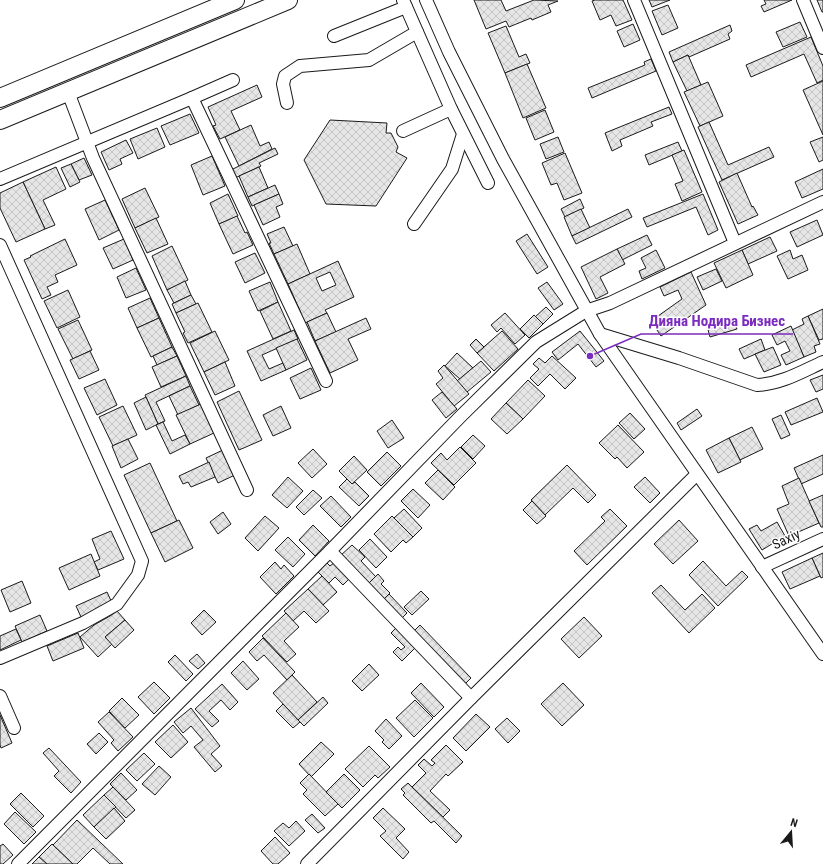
<svg xmlns="http://www.w3.org/2000/svg" width="823" height="864" font-family="'Roboto Condensed',sans-serif">
  <style>
    .building { fill: url(#building-cross-hatch); stroke: #1a1a1a; fill-rule: evenodd }
    .lines { fill: none; stroke-linecap: round; stroke-linejoin: round }
    .minor-casing { stroke: #1a1a1a; stroke-width: 14 }
    .highway-casing { stroke: #1a1a1a; stroke-width: 20 }
    .minor { stroke: #fff; stroke-width: 12 }
    .highway { stroke: #fff; stroke-width: 18 }
    .labels { text-anchor: middle; stroke-width: 3; stroke-linejoin: round; paint-order: stroke }
    .street-label { font-size: 14px; fill: #1a1a1a; stroke: #fff }
    .leader { fill: none; stroke: #7b2cbf; stroke-width: 1.5 }
    .callout-dot { fill: #7b2cbf; stroke: #fff; stroke-width: 1.5 }
    .callout-label { font-size: 15px; text-anchor: middle; font-weight: bold; fill: #7b2cbf; stroke: #fff; stroke-width: 3; stroke-linejoin: round; paint-order: stroke }
  </style>
  <defs>
    <pattern id="building-cross-hatch" width="8" height="8" patternUnits="userSpaceOnUse"><rect width="8" height="8" fill="#e6e6e6"/><path d="M0 0l8 8M0 8l8-8" fill="none" stroke="#c5c5c5"/></pattern>
  </defs>
  <rect width="100%" height="100%" fill="#fff"/>
  <g class="building">
    <polygon points="474,0 501,0 506,11 534,0 558,1 548,5 551,12 532,20 531,18 509,27 506,21 486,29"/>
    <polygon points="595,0 623,0 632,20 616,26 611,15 600,20 592,1"/>
    <polygon points="649,0 670,0 652,7"/>
    <polygon points="764,0 792,0 764,12 761,6 766,4"/>
    <polygon points="817,0 823,0 823,12 822,12"/>
    <polygon points="668,5 678,28 662,35 652,11"/>
    <polygon points="800,22 807,37 783,47 776,32"/>
    <polygon points="633,24 640,40 624,47 617,31"/>
    <polygon points="730,25 732,31 728,34 730,39 689,57 688,55 673,62 669,52"/>
    <polygon points="506,26 519,57 526,54 530,63 505,73 488,33"/>
    <polygon points="811,37 823,66 823,80 817,83 804,54 751,77 746,65"/>
    <polygon points="688,55 701,85 687,91 673,62"/>
    <polygon points="651,59 656,71 592,98 588,88 645,65 644,62"/>
    <polygon points="527,64 546,108 523,118 505,73"/>
    <polygon points="823,81 823,135 803,90"/>
    <polygon points="708,82 723,116 700,126 684,92"/>
    <polygon points="257,85 262,97 231,111 240,130 220,139 213,126 216,125 208,107"/>
    <polygon points="669,107 672,114 651,122 653,126 620,140 622,146 612,151 605,133"/>
    <polygon points="545,110 554,132 535,140 526,118"/>
    <polygon points="190,114 199,133 170,145 161,126"/>
    <polygon points="330,120 387,123 386,133 391,133 398,147 396,152 407,158 376,206 326,204 304,160"/>
    <polygon points="709,122 728,165 769,147 774,157 722,180 698,127"/>
    <polygon points="251,125 260,146 269,142 272,149 239,166 225,137"/>
    <polygon points="157,128 165,147 138,159 130,139"/>
    <polygon points="558,137 564,152 546,159 540,144"/>
    <polygon points="823,137 823,160 819,162 810,142"/>
    <polygon points="126,140 133,153 120,159 122,164 109,170 101,152"/>
    <polygon points="678,142 682,151 649,165 645,155"/>
    <polygon points="275,148 278,154 259,163 261,166 235,178 231,170"/>
    <polygon points="684,150 702,192 682,201 675,184 683,181 672,155"/>
    <polygon points="565,153 582,193 564,200 557,183 551,185 542,163"/>
    <polygon points="212,156 225,186 203,195 191,165"/>
    <polygon points="84,158 92,175 79,180 71,164"/>
    <polygon points="71,164 80,182 70,187 61,168"/>
    <polygon points="56,167 66,189 43,200 55,225 45,229 23,182"/>
    <polygon points="259,167 268,188 248,197 239,176"/>
    <polygon points="823,169 823,189 802,198 795,182"/>
    <polygon points="737,173 752,207 753,206 758,215 738,224 719,182"/>
    <polygon points="23,182 45,229 16,242 0,208 0,193"/>
    <polygon points="275,185 279,194 252,206 248,197"/>
    <polygon points="145,188 159,217 135,228 122,199"/>
    <polygon points="228,194 238,216 219,224 210,203"/>
    <polygon points="279,194 283,204 276,207 280,217 263,225 254,205"/>
    <polygon points="703,194 718,230 708,235 696,207 647,227 643,218"/>
    <polygon points="580,199 584,208 565,217 561,209"/>
    <polygon points="105,200 119,230 99,240 85,209"/>
    <polygon points="581,209 590,228 572,236 564,217"/>
    <polygon points="628,209 632,217 576,244 572,236"/>
    <polygon points="237,216 245,233 247,232 253,245 233,254 219,224"/>
    <polygon points="156,218 168,244 147,253 135,228"/>
    <polygon points="817,220 823,235 797,247 790,232"/>
    <polygon points="284,227 293,246 274,254 269,243 271,243 267,234"/>
    <polygon points="527,234 548,267 537,274 516,241"/>
    <polygon points="647,235 652,245 622,260 617,249"/>
    <polygon points="770,237 777,251 748,264 742,250"/>
    <polygon points="65,239 77,265 55,275 58,282 47,287 51,295 42,299 24,260 31,257 30,256"/>
    <polygon points="124,239 133,260 113,269 103,248"/>
    <polygon points="297,244 310,274 288,284 274,254"/>
    <polygon points="172,246 188,280 167,290 152,256"/>
    <polygon points="617,249 625,264 600,277 608,293 596,299 581,267"/>
    <polygon points="656,250 665,268 642,279 639,271 646,268 641,258"/>
    <polygon points="742,250 753,275 726,288 714,263"/>
    <polygon points="790,250 793,259 802,255 808,270 788,279 777,256"/>
    <polygon points="255,253 265,273 245,283 235,262"/>
    <path d="M 338,261 L 354,297 L 325,310 L 327,313 L 303,324 L 299,314 L 301,313 L 288,284 ZM 330,272 L 336,285 L 322,291 L 316,278 Z"/>
    <polygon points="136,268 146,290 126,298 117,277"/>
    <polygon points="716,269 722,281 703,290 697,277"/>
    <polygon points="691,272 706,305 661,336 651,321 682,299 678,290 664,296 660,287"/>
    <polygon points="185,281 191,295 174,303 167,290"/>
    <polygon points="270,282 278,302 258,311 249,291"/>
    <polygon points="547,282 563,304 554,310 538,288"/>
    <polygon points="68,290 80,317 57,328 44,301"/>
    <polygon points="191,295 196,304 176,313 172,304"/>
    <polygon points="150,298 159,318 137,328 128,308"/>
    <polygon points="278,302 291,331 273,339 260,311"/>
    <polygon points="198,303 212,332 188,343 183,333 185,332 176,313"/>
    <polygon points="546,307 553,314 543,324 535,317"/>
    <polygon points="823,309 823,339 819,340 808,316"/>
    <polygon points="327,313 336,332 315,341 307,322"/>
    <polygon points="505,313 525,335 515,344 501,328 497,332 491,325"/>
    <polygon points="534,315 543,324 529,338 520,329"/>
    <polygon points="808,316 820,344 814,346 816,352 804,357 792,330 804,324 802,319"/>
    <polygon points="159,318 172,347 151,357 137,328"/>
    <polygon points="366,318 371,329 348,339 358,360 330,373 315,341"/>
    <polygon points="734,319 737,329 710,337 707,326"/>
    <polygon points="78,320 92,350 73,359 58,329"/>
    <polygon points="791,326 804,357 786,365 781,355 790,351 785,341 777,345 772,335"/>
    <polygon points="294,330 298,339 262,355 269,369 283,363 286,370 261,381 247,351"/>
    <polygon points="215,331 229,360 204,372 190,343"/>
    <polygon points="502,331 518,349 494,371 477,353"/>
    <polygon points="580,331 604,361 596,367 578,344 558,360 552,352"/>
    <polygon points="297,339 307,360 286,370 276,348"/>
    <polygon points="476,339 484,347 477,353 470,345"/>
    <polygon points="761,339 765,350 744,359 739,349"/>
    <polygon points="172,347 177,356 157,365 153,356"/>
    <polygon points="773,347 781,365 764,372 755,354"/>
    <polygon points="90,351 99,370 79,379 70,360"/>
    <polygon points="457,353 473,368 460,379 445,366"/>
    <polygon points="177,356 186,376 161,387 152,367"/>
    <polygon points="552,356 576,378 565,389 550,374 538,386 530,378 539,369 533,364 539,358 545,363"/>
    <polygon points="481,361 491,372 467,392 457,381"/>
    <polygon points="225,362 235,386 215,395 204,372"/>
    <polygon points="444,365 469,394 454,406 436,384 443,378 438,371"/>
    <polygon points="311,368 321,390 300,399 290,378"/>
    <polygon points="823,375 823,389 816,392 810,380"/>
    <polygon points="186,376 190,386 156,402 165,421 158,424 145,395"/>
    <polygon points="105,379 117,405 97,415 84,388"/>
    <polygon points="528,380 545,396 523,419 506,403"/>
    <polygon points="190,386 199,405 178,415 169,396"/>
    <polygon points="239,391 262,440 239,450 217,402"/>
    <polygon points="442,392 457,409 446,418 432,400"/>
    <polygon points="146,397 158,424 146,430 134,403"/>
    <polygon points="817,398 823,412 791,425 785,412"/>
    <polygon points="506,403 523,419 507,434 491,419"/>
    <polygon points="201,404 214,433 190,444 176,415"/>
    <polygon points="123,406 137,435 113,446 99,417"/>
    <polygon points="281,406 291,428 273,436 263,415"/>
    <polygon points="697,409 702,416 681,430 677,423"/>
    <polygon points="630,413 645,429 634,439 619,423"/>
    <polygon points="781,415 790,435 781,439 772,419"/>
    <polygon points="392,420 404,438 388,448 377,431"/>
    <polygon points="163,422 172,441 185,435 190,444 170,454 156,425"/>
    <polygon points="618,425 644,452 627,468 617,457 615,459 599,443"/>
    <polygon points="752,427 763,449 740,460 729,438"/>
    <polygon points="473,435 485,446 473,459 461,447"/>
    <polygon points="729,438 741,462 718,473 706,450"/>
    <polygon points="128,439 138,459 121,468 112,446"/>
    <polygon points="460,447 476,463 454,485 431,463 441,453 447,460"/>
    <polygon points="225,449 237,474 218,483 206,458"/>
    <polygon points="313,449 327,464 312,478 298,463"/>
    <polygon points="387,452 401,466 381,486 367,472"/>
    <polygon points="823,455 823,474 801,484 794,468"/>
    <polygon points="354,456 367,470 352,484 339,471"/>
    <polygon points="209,462 215,477 191,487 188,482 183,484 179,476"/>
    <polygon points="150,463 177,521 151,533 124,475"/>
    <polygon points="567,465 596,495 588,503 573,488 545,515 531,500"/>
    <polygon points="438,470 455,487 443,500 425,483"/>
    <polygon points="288,477 303,491 287,508 272,495"/>
    <polygon points="645,477 660,493 650,503 634,487"/>
    <polygon points="799,478 819,523 789,536 777,509 789,504 782,486"/>
    <polygon points="347,479 352,484 355,482 369,496 359,506 339,487"/>
    <polygon points="413,489 430,505 418,518 401,501"/>
    <polygon points="313,490 322,498 304,515 296,507"/>
    <polygon points="823,495 823,527 821,527 809,501"/>
    <polygon points="331,496 351,517 341,527 320,506"/>
    <polygon points="532,501 546,516 537,524 523,510"/>
    <polygon points="404,509 422,528 413,537 394,518"/>
    <polygon points="610,509 627,526 587,565 574,551 605,521 601,517"/>
    <polygon points="223,512 231,524 218,534 210,522"/>
    <polygon points="265,516 279,528 258,551 245,538"/>
    <polygon points="392,516 413,537 406,543 403,540 391,552 374,534"/>
    <polygon points="179,520 193,548 165,562 151,533"/>
    <polygon points="679,520 698,541 673,564 654,544"/>
    <polygon points="777,522 785,536 762,550 749,529 757,525 761,531"/>
    <polygon points="313,525 329,541 315,556 299,540"/>
    <polygon points="111,531 124,559 98,570 94,562 100,559 92,539"/>
    <polygon points="288,537 305,554 293,567 275,550"/>
    <polygon points="370,539 387,557 376,568 359,550"/>
    <polygon points="352,545 365,557 361,561 376,577 368,584 340,556"/>
    <polygon points="823,553 823,577 821,578 812,558"/>
    <polygon points="91,554 100,576 69,590 59,568"/>
    <polygon points="812,558 820,576 790,589 782,572"/>
    <polygon points="703,561 726,586 742,571 748,577 718,606 689,575"/>
    <polygon points="275,562 281,569 284,565 294,576 276,594 260,577"/>
    <polygon points="335,562 350,578 343,585 335,577 329,583 318,572 327,563 330,566"/>
    <polygon points="378,574 384,581 381,584 390,593 383,600 368,584"/>
    <polygon points="322,576 337,592 323,605 308,589"/>
    <polygon points="22,581 31,603 10,612 1,590"/>
    <polygon points="661,585 685,610 702,594 715,608 689,633 652,593"/>
    <polygon points="308,589 329,611 316,623 304,611 293,621 284,611"/>
    <polygon points="421,591 429,599 412,615 404,607"/>
    <polygon points="107,592 112,603 81,617 76,606"/>
    <polygon points="389,594 407,613 401,619 383,600"/>
    <polygon points="204,610 216,622 202,635 191,623"/>
    <polygon points="117,611 125,620 105,637 112,644 98,657 80,637 94,625 110,616"/>
    <polygon points="286,613 299,627 284,641 296,654 287,662 262,636"/>
    <polygon points="40,615 47,631 22,642 15,626"/>
    <polygon points="584,617 602,636 579,658 561,639"/>
    <polygon points="125,620 134,630 115,648 105,637"/>
    <polygon points="420,625 471,678 465,684 414,631"/>
    <polygon points="397,627 416,647 402,661 393,652 398,647 401,650 405,647 391,633"/>
    <polygon points="16,629 21,640 0,650 0,636"/>
    <polygon points="78,633 84,648 53,661 47,646"/>
    <polygon points="263,638 295,672 287,680 264,655 257,661 249,652"/>
    <polygon points="197,654 205,663 198,669 189,661"/>
    <polygon points="175,655 193,674 186,681 168,662"/>
    <polygon points="243,661 259,679 247,690 231,673"/>
    <polygon points="369,664 379,675 362,691 352,681"/>
    <polygon points="292,675 317,702 298,720 273,693"/>
    <polygon points="154,682 170,698 154,714 138,697"/>
    <polygon points="421,683 444,707 434,717 411,693"/>
    <polygon points="563,683 584,705 562,726 541,704"/>
    <polygon points="222,684 238,702 230,710 221,700 209,711 219,721 212,727 195,709"/>
    <polygon points="323,697 328,703 304,726 298,720"/>
    <polygon points="122,698 139,715 125,728 109,711"/>
    <polygon points="415,700 433,718 414,737 396,718"/>
    <polygon points="283,704 300,722 293,728 276,711"/>
    <polygon points="191,708 220,746 211,754 222,766 215,772 194,747 203,740 191,726 183,733 174,722"/>
    <polygon points="109,712 133,737 118,751 111,743 114,740 98,722"/>
    <polygon points="476,714 490,727 466,751 453,738"/>
    <polygon points="0,715 12,743 1,748 0,745"/>
    <polygon points="507,718 520,731 508,743 495,729"/>
    <polygon points="386,719 402,736 389,749 382,742 384,740 375,731"/>
    <polygon points="173,725 188,742 171,758 155,742"/>
    <polygon points="99,733 108,742 96,754 87,744"/>
    <polygon points="321,742 334,754 311,777 299,764"/>
    <polygon points="446,745 463,762 448,776 446,774 430,791 450,810 443,817 412,787 426,773 418,765 424,759 432,766 435,763 431,760"/>
    <polygon points="369,746 390,767 378,778 375,775 363,787 345,769"/>
    <polygon points="49,748 81,782 71,793 54,776 59,771 43,753"/>
    <polygon points="144,753 155,764 137,781 126,770"/>
    <polygon points="159,766 171,777 155,795 142,784"/>
    <polygon points="121,773 137,790 126,800 110,784"/>
    <polygon points="309,774 338,804 325,816 303,794 307,790 300,783"/>
    <polygon points="344,774 360,790 342,808 326,792"/>
    <polygon points="408,783 462,836 456,843 434,821 431,823 403,795 405,793 401,789"/>
    <polygon points="113,787 135,810 126,818 104,795"/>
    <polygon points="21,793 44,816 33,827 10,804"/>
    <polygon points="104,795 116,807 94,827 83,815"/>
    <polygon points="114,808 125,821 106,839 94,827"/>
    <polygon points="383,808 405,829 396,838 409,852 403,859 380,836 386,831 373,818"/>
    <polygon points="15,812 36,832 24,844 4,824"/>
    <polygon points="312,814 325,828 318,833 305,820"/>
    <polygon points="77,820 123,864 110,864 93,848 77,864 73,864 53,845"/>
    <polygon points="296,821 305,831 289,846 274,831 283,823 289,828"/>
    <polygon points="275,837 290,853 278,864 273,864 261,851"/>
    <polygon points="3,844 13,855 3,864 0,864 0,846"/>
    <polygon points="52,844 53,845 73,864 47,864 39,857"/>
    <polygon points="39,857 47,864 32,864"/>
  </g>
  <g class="lines">
    <defs>
      <g id="minor">
        <polyline points="403,0 451,109 488,183"/>
        <polyline points="426,0 449,52 503,159 600,334 823,654"/>
        <polyline points="634,0 735,243"/>
        <polyline points="803,0 823,48"/>
        <polyline points="334,36 406,7"/>
        <polyline points="68,92 93,158 247,490"/>
        <polyline points="192,98 233,80"/>
        <polyline points="287,103 283,84 285,76 300,66 369,60 417,32"/>
        <polyline points="403,131 451,109"/>
        <polyline points="0,179 192,98 326,381"/>
        <polyline points="414,224 452,169 463,134"/>
        <polyline points="0,245 142,561 138,575 117,604 83,623 0,658"/>
        <path d="M 600,334 L 679,358 L 757,385 C 781,384 801,372 823,362"/>
        <polyline points="330,551 471,698"/>
        <polyline points="762,567 823,539"/>
        <polyline points="0,696 14,728"/>
        <polyline points="18,864 330,551 460,417 536,342 586,311 610,303 823,202"/>
        <polyline points="307,864 471,698 697,474"/>
      </g>
      <g id="highway">
        <polyline points="0,98 235,0"/>
        <polyline points="0,120 288,0"/>
      </g>
    </defs>
    <use href="#minor" class="minor-casing"/>
    <use href="#highway" class="highway-casing"/>
    <use href="#minor" class="minor"/>
    <use href="#highway" class="highway"/>
  </g>
  <g class="labels">
    <g class="street-label">
      <text transform="translate(786 539) rotate(-25)" y="5">Saxiy</text>
    </g>
  </g>
  <path class="leader" d="M590 356L641 334H793"/>
  <circle class="callout-dot" cx="590" cy="356" r="4"/>
  <g class="callout-label">
    <text x="717" y="326">Дияна Нодира Бизнес</text>
  </g>
  <g transform="translate(791 832) rotate(18)" stroke="#ffffff" stroke-width="3" paint-order="stroke">
  <path d="M0-3L7 15L0 10L-7 15Z" fill="#1a1a1a"/>
  <text y="-6" font-size="11" font-weight="bold" text-anchor="middle" fill="#1a1a1a">N</text>
  </g>
</svg>
